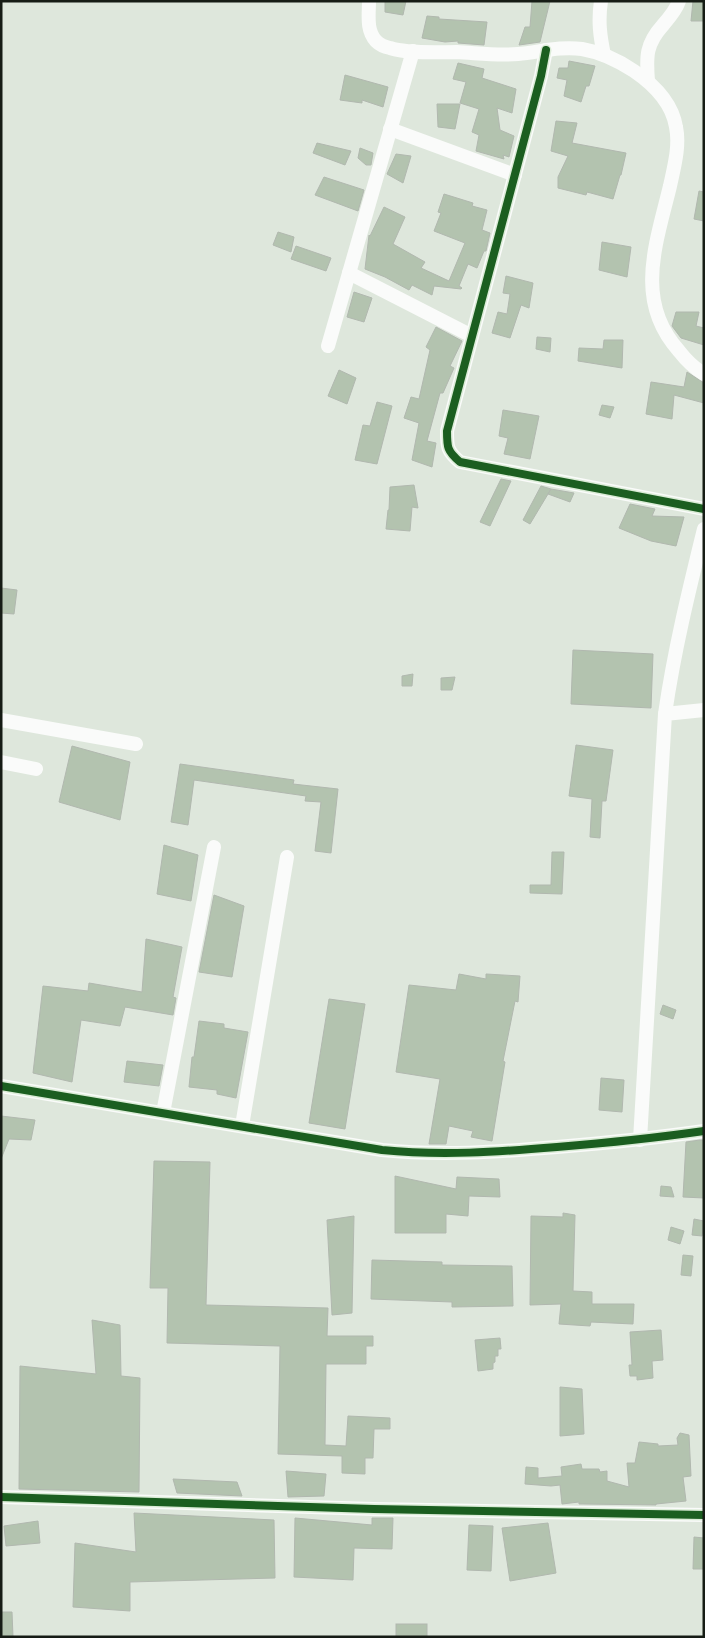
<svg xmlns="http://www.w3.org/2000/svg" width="705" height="1638" font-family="'DM Sans',sans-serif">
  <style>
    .building { fill: #b3c3af; stroke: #b1b8af }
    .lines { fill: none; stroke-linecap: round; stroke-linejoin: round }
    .minor { stroke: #fafbfa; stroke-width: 14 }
    .cycleway-casing { stroke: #dbecd7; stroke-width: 11 }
    .cycleway { stroke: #1b5e20; stroke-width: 8 }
  </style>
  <rect width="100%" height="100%" fill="#dee7dc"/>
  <g class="building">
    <polygon points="385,1 406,1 403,15 385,12"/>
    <polygon points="532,1 550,1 540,42 519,45 525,27 530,27"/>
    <polygon points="693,1 704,1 704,21 691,21"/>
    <polygon points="427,16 439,17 439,19 487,22 484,45 458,43 458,41 445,42 422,38"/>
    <polygon points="569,61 595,66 589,86 586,86 581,102 564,96 567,80 557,78 559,68 568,68"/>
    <polygon points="458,63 484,69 482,78 516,89 512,113 497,108 500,130 514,136 509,157 503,155 504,159 476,151 479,135 472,132 479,109 460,103 466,82 453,79"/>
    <polygon points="345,75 388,87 383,107 362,100 362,103 340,100"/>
    <polygon points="437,104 460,104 455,129 438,127"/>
    <polygon points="556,121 577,123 572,143 626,153 621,175 620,175 613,199 587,192 586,195 558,188 558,177 568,156 551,151"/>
    <polygon points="317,143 351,151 345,165 313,153"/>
    <polygon points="360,148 373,153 371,165 366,165 358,158"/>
    <polygon points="396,154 411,156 403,183 387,174"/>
    <polygon points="324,177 364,190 358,211 315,195"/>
    <polygon points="699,191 704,192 704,221 694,219"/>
    <polygon points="444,194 473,203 472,206 487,210 482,230 490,233 486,251 484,251 477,268 468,264 459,286 462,288 461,289 434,286 432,295 412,285 409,290 385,277 365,269 369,235 370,236 384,207 405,217 393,244 425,262 421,268 449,281 465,243 434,231 441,213 438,212"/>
    <polygon points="278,232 294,237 291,252 273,245"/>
    <polygon points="602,242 631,247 627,277 599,270"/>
    <polygon points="296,246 331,258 326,271 291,259"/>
    <polygon points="506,276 533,283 529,308 521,305 510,338 492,333 498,312 507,314 510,294 503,293"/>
    <polygon points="354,292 372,298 364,322 347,317"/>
    <polygon points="676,312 699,312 696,326 704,328 704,345 681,338 672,326"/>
    <polygon points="436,327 462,341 450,366 454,368 443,393 440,393 427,441 436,443 432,467 412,460 419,423 404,418 411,397 419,399 430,350 426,347"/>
    <polygon points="537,337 551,338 550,352 536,349"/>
    <polygon points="604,340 623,340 622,368 578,361 579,348 603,349"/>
    <polygon points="339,370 356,378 347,404 328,396"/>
    <polygon points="687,372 704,383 704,403 674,395 672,419 646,414 651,382 684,387"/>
    <polygon points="377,402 392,406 377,464 355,460 363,425 370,426"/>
    <polygon points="602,405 614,407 610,418 599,415"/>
    <polygon points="503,410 539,416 530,459 504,454 508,438 499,436"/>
    <polygon points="501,479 511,481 490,526 480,522"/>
    <polygon points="414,485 418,508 412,507 410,531 386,529 388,510 389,510 390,487"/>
    <polygon points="541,486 551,489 530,524 523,520"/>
    <polygon points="551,489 574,493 570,502 548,494"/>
    <polygon points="630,504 655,509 652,516 684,517 676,546 651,541 619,528"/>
    <polygon points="1,588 17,590 14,614 1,613"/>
    <polygon points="573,650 653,654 651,708 571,704"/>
    <polygon points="413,674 412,686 402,686 402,676"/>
    <polygon points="455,677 452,690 441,690 441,678"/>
    <polygon points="576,745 613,750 606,801 602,801 600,838 590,837 592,799 569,796"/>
    <polygon points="72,746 130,762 120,820 59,802"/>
    <polygon points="180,764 294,780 293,784 338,789 331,853 315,851 321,802 305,801 306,796 194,780 188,825 171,822"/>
    <polygon points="164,845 198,855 191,901 157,894"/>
    <polygon points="552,852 564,852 562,894 530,893 530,885 551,885"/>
    <polygon points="214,895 244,906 232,977 199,972"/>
    <polygon points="146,939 182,947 173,997 176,998 173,1015 125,1007 120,1026 81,1020 72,1082 33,1073 43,986 88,991 89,983 142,992"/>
    <polygon points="459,974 486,979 486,974 520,976 518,1002 515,1001 503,1061 505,1062 492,1141 471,1137 473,1131 449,1126 446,1144 429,1144 440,1079 396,1072 409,985 456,990"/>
    <polygon points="329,999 365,1004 345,1129 309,1123"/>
    <polygon points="663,1005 676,1010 673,1019 660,1014"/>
    <polygon points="199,1021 224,1024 224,1028 248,1032 236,1098 217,1094 217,1090 189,1087 192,1057 194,1057"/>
    <polygon points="127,1061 163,1065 159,1086 124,1082"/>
    <polygon points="601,1078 624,1080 622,1112 599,1110"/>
    <polygon points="1,1116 35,1120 31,1140 9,1139 1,1159"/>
    <polygon points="700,1140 704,1140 704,1198 683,1197 686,1142"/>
    <polygon points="154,1161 210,1162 206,1305 328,1308 327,1336 373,1336 373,1346 366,1346 366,1364 326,1364 325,1445 346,1446 348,1416 390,1418 390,1429 374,1429 373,1458 365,1458 365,1474 342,1473 342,1456 278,1454 280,1346 167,1343 168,1288 150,1288"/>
    <polygon points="395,1176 456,1189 457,1177 499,1179 500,1197 469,1196 468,1216 446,1214 446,1233 395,1233"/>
    <polygon points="661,1186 671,1187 674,1197 660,1196"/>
    <polygon points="563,1213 575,1215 573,1291 592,1292 592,1304 634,1304 633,1324 591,1322 590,1326 559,1324 561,1304 530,1305 531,1216 563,1217"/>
    <polygon points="354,1216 352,1313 332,1315 327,1220"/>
    <polygon points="694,1219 704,1221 702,1236 692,1235"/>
    <polygon points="671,1227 684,1231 680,1244 668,1240"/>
    <polygon points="683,1255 693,1256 691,1276 681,1275"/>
    <polygon points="372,1260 442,1262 442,1265 512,1266 513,1306 452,1307 452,1302 371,1299"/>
    <polygon points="92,1320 120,1325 121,1376 140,1378 139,1492 19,1489 20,1366 96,1374"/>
    <polygon points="661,1330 663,1360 652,1361 653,1378 637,1380 637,1376 630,1376 629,1365 632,1365 630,1332"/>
    <polygon points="500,1338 501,1349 498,1349 498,1356 495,1356 495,1362 493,1363 493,1369 478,1371 475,1340"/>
    <polygon points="560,1387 582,1389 584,1434 560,1436"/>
    <polygon points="680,1433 689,1435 691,1476 683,1477 686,1501 656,1504 656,1505 583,1504 579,1504 579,1502 562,1504 560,1485 551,1486 525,1484 526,1467 538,1468 538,1478 562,1476 561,1467 581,1464 582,1469 599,1469 600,1472 607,1471 607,1481 629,1487 627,1463 635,1463 639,1442 658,1444 658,1446 678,1445 677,1438"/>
    <polygon points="286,1471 326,1474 324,1496 288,1497"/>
    <polygon points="173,1479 237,1482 242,1496 177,1493"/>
    <polygon points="134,1513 274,1520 275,1578 130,1582 130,1611 73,1607 75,1543 136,1552"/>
    <polygon points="295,1518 372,1525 372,1518 393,1518 392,1549 354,1548 353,1580 294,1577"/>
    <polygon points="38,1521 40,1543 6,1546 4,1526"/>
    <polygon points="548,1523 556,1573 510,1581 502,1528"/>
    <polygon points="469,1525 493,1526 491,1571 467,1570"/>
    <polygon points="694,1537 704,1538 704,1569 693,1569"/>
    <polygon points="1,1612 12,1612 13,1637 1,1637"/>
    <rect x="396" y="1624" width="31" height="13"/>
  </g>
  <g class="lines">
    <g class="minor">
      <path d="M 369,1 C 369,15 366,30 376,41 C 379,44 385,47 390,48 C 408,54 438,52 457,52 C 477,53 498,56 518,54 C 540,52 560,46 582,49 C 600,52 619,61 634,71 C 653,84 672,102 676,127 C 680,146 674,167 670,186 C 656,244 634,301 679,351 C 686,360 694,368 704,374"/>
      <path d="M 601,1 C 598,21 600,36 604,55"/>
      <path d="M 546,50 L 541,76 L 447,431 C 447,447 447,451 460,462 L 704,509"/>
      <path d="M 648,81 C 646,56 646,44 663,25 C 669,18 676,10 679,1"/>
      <polyline points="390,129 515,175"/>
      <polyline points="349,273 472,336"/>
      <polyline points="328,346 413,51"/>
      <path d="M 665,714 C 674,651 689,590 704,529"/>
      <polyline points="1,720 136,744"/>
      <polyline points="1,762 36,769"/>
      <path d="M 1,1086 L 382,1150 C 441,1156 498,1152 557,1147 C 606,1143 655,1138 704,1131"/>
      <polyline points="163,1113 214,847"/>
      <polyline points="242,1126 287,857"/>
      <polyline points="640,1140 665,714 704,710"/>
      <polyline points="1,1497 374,1509 704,1515"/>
    </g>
    <defs>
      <g id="cycleway">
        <path d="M 546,50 L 541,76 L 447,431 C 447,447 447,451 460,462 L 704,509"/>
        <path d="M 1,1086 L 382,1150 C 441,1156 498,1152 557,1147 C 606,1143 655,1138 704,1131"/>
        <polyline points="1,1497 374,1509 704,1515"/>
      </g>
    </defs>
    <use href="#cycleway" class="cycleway-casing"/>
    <use href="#cycleway" class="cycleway"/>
  </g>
  <rect width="705" height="1638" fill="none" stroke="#161c15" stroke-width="5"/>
</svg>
